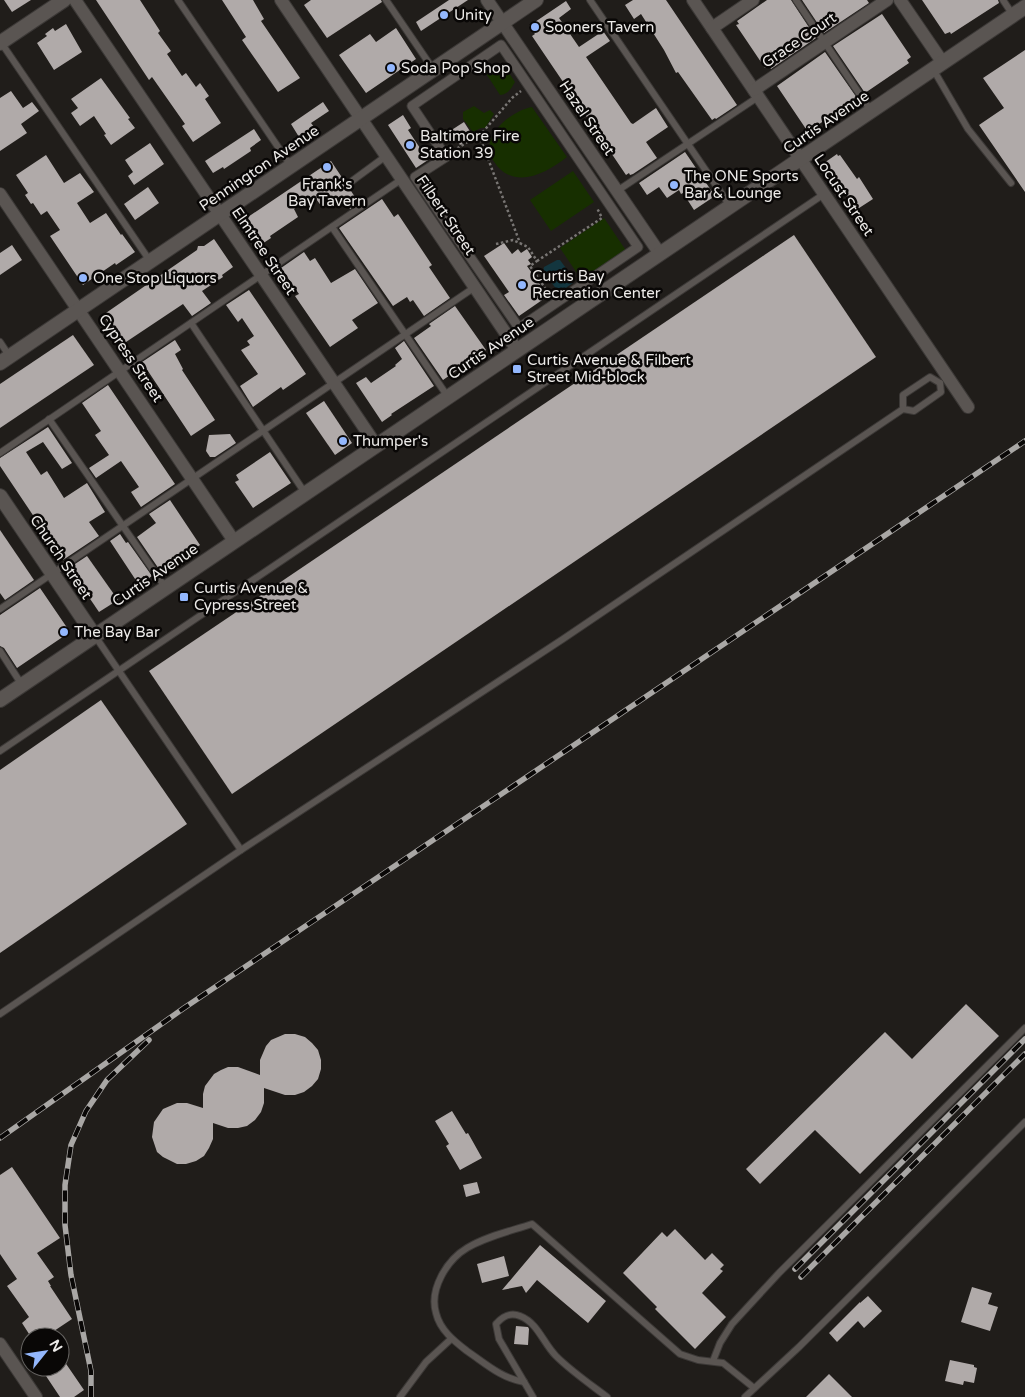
<svg xmlns="http://www.w3.org/2000/svg" width="1025" height="1397" font-family="'Varela Round',sans-serif">
  <style>
    .green { fill: #172f00 }
    .water { fill: #13363f }
    .building { fill: #b0aaa9 }
    .lines { fill: none; stroke-linecap: round; stroke-linejoin: round }
    .service-casing { stroke: #3c3937; stroke-width: 8 }
    .pedestrian-casing { stroke: #3c3937; stroke-width: 11 }
    .minor-casing { stroke: #3c3937; stroke-width: 14 }
    .tertiary-casing { stroke: #3c3937; stroke-width: 16 }
    .secondary-casing { stroke: #3c3937; stroke-width: 16 }
    .path { stroke: #797674; stroke-width: 2.5; stroke-dasharray: 2.5 2.5; stroke-linecap: butt }
    .service { stroke: #5a5552; stroke-width: 6 }
    .pedestrian { stroke: #5a5552; stroke-width: 9 }
    .minor { stroke: #5a5552; stroke-width: 12 }
    .tertiary { stroke: #5a5552; stroke-width: 14 }
    .secondary { stroke: #5a5552; stroke-width: 14 }
    .rail-casing { stroke: #a9a7a5; stroke-width: 5.5 }
    .rail { stroke: #090706; stroke-width: 4; stroke-dasharray: 11; stroke-linecap: butt }
    .poi-dot { fill: #93b7fd; stroke: #090706; stroke-width: 2 }
    .labels { text-anchor: middle; stroke-width: 5; stroke-linejoin: round; paint-order: stroke }
    .poi-label { font-size: 15px; fill: #eceae8; stroke: #090706; text-anchor: start }
    .street-label { font-size: 15px; fill: #eceae8; stroke: #090706 }
  </style>
  <rect width="100%" height="100%" fill="#201d1a"/>
  <g class="green">
    <path d="M 503,64 L 515,82 C 511,89 508,94 500,95 L 487,75 L 488,70 L 492,65 Z"/>
    <polygon points="474,106 484,113 490,110 494,114 485,128 481,128 473,132 463,119 463,112"/>
    <path d="M 532,107 L 567,157 C 548,172 518,189 498,167 C 495,163 491,158 490,154 C 484,132 514,110 532,107 Z"/>
    <polygon points="573,171 594,202 551,231 530,200"/>
    <polygon points="604,218 627,252 583,282 560,248"/>
  </g>
  <polygon class="water" points="557,260 560,260 574,279 573,283 561,291 557,290 543,271 544,267"/>
  <g class="building">
    <polygon points="4,0 31,0 12,12"/>
    <polygon points="96,0 140,0 160,31 158,33 171,51 167,54 182,76 186,73 196,87 200,83 209,96 205,99 221,123 193,142 182,126 185,124 152,77 149,80"/>
    <polygon points="222,0 253,0 264,19 261,21 300,78 278,92 242,40 246,37"/>
    <polygon points="311,0 381,0 382,2 327,38 304,5"/>
    <polygon points="449,0 468,0 421,31 416,22"/>
    <polygon points="633,0 666,0 737,105 716,119 715,118 712,120 678,72 676,73 664,50 641,14 634,19 625,5"/>
    <polygon points="767,0 791,0 816,38 771,69 769,65 765,68 736,25 739,24 737,21"/>
    <polygon points="802,0 867,0 869,3 824,33"/>
    <polygon points="922,0 998,0 999,3 951,34 950,32 945,34"/>
    <polygon points="566,1 571,9 559,18 579,47 603,31 610,41 586,57 631,123 633,124 656,108 668,127 646,142 657,158 633,174 630,175 629,173 626,175 532,36 535,34 529,26"/>
    <polygon points="882,14 911,57 907,60 909,63 865,93 833,46"/>
    <polygon points="66,24 82,52 54,70 37,43 47,36 45,34 53,28 55,31"/>
    <polygon points="396,28 416,59 366,93 339,55 370,34 376,42"/>
    <polygon points="1025,50 1025,192 979,125 1004,108 983,78"/>
    <polygon points="825,52 857,98 812,129 810,126 806,129 777,86"/>
    <polygon points="101,78 130,118 128,119 135,128 111,145 104,135 106,134 94,116 80,126 71,113 78,108 71,99"/>
    <polygon points="11,91 23,108 32,102 39,111 21,124 27,133 0,151 0,98"/>
    <polygon points="323,102 329,111 311,123 314,127 299,137 291,124"/>
    <polygon points="403,115 411,128 408,130 428,160 416,168 388,125"/>
    <polygon points="464,122 473,136 460,145 450,131"/>
    <polygon points="254,129 261,140 250,148 251,151 224,169 223,167 213,173 205,161"/>
    <polygon points="150,143 164,164 134,185 128,176 133,172 125,160"/>
    <polygon points="685,152 715,196 694,210 683,193 681,194 679,190 667,198 659,187 647,195 639,183"/>
    <polygon points="837,154 838,156 840,155 857,179 859,177 873,199 856,210 824,163"/>
    <polygon points="46,155 64,183 80,173 94,192 77,203 90,223 106,213 121,235 122,234 135,252 116,265 115,263 83,285 50,236 60,230 47,211 41,215 33,203 31,204 25,195 28,193 16,175"/>
    <polygon points="331,161 359,203 350,209 342,196 331,204 329,202 322,207 314,196 294,209 298,217 270,236 271,238 262,244 245,219"/>
    <polygon points="148,187 159,203 135,220 124,204"/>
    <polygon points="382,199 394,217 398,214 432,265 429,267 450,298 424,316 413,300 410,302 407,297 393,306 339,228"/>
    <polygon points="794,235 876,357 232,794 149,671"/>
    <polygon points="214,239 233,267 222,275 223,277 202,291 211,303 192,316 183,304 123,344 103,315 197,250 198,246 204,246"/>
    <polygon points="504,243 512,254 518,249 521,253 527,249 532,257 528,260 531,264 527,266 548,296 519,316 504,295 509,292 484,256"/>
    <polygon points="12,245 22,260 0,275 0,253"/>
    <polygon points="304,252 310,261 315,258 331,283 355,269 378,303 352,320 358,328 330,347 295,296 299,294 281,268"/>
    <polygon points="249,290 306,374 283,390 281,387 253,407 240,386 258,374 241,350 250,345 247,341 254,336 242,318 238,322 226,305"/>
    <polygon points="455,306 486,350 443,380 414,338 431,326 429,324"/>
    <polygon points="73,335 94,365 0,428 0,384"/>
    <polygon points="175,340 181,350 175,354 183,369 182,370 215,420 191,436 142,362"/>
    <polygon points="404,341 434,386 391,414 392,415 382,422 356,383 366,377 371,383 396,366 395,365 402,359 395,348"/>
    <polygon points="108,385 175,484 141,507 131,492 139,487 121,461 96,478 89,468 109,455 95,435 101,431 82,403"/>
    <polygon points="324,401 352,443 335,455 306,413"/>
    <polygon points="48,427 72,463 62,469 43,442 26,452 41,475 47,471 64,498 87,483 105,512 89,522 99,536 63,560 0,466 0,458"/>
    <polygon points="230,434 236,443 215,457 210,457 206,451 209,435"/>
    <polygon points="270,452 291,483 253,508 235,482 239,480 236,475"/>
    <polygon points="170,500 200,545 161,572 137,537 156,523 149,514"/>
    <polygon points="0,530 34,580 5,600 0,593"/>
    <polygon points="120,534 126,543 128,542 152,576 139,585 110,541"/>
    <polygon points="87,556 118,600 99,612 69,568"/>
    <polygon points="40,588 70,632 17,668 4,648 0,646 0,615"/>
    <polygon points="101,700 187,824 0,953 0,770"/>
    <polygon points="966,1004 999,1036 860,1174 815,1130 760,1184 746,1169 885,1032 912,1059"/>
    <polygon points="285,1034 295,1034 305,1037 312,1043 318,1050 321,1060 321,1069 318,1079 312,1086 304,1092 295,1095 285,1095 264,1088 264,1103 261,1112 255,1120 247,1126 238,1128 228,1128 213,1123 213,1139 209,1148 204,1156 196,1161 186,1164 177,1164 163,1157 157,1152 152,1137 154,1122 163,1109 177,1103 187,1103 203,1108 203,1094 205,1086 214,1074 221,1070 228,1067 238,1067 260,1075 260,1060 266,1046 271,1040"/>
    <polygon points="452,1111 466,1134 468,1133 482,1158 460,1170 446,1146 449,1144 435,1121"/>
    <polygon points="12,1167 60,1238 37,1253 54,1277 48,1281 51,1286 50,1286 72,1319 45,1337 31,1337 22,1323 29,1317 7,1286 17,1279 0,1254 0,1175"/>
    <polygon points="477,1182 480,1193 466,1197 463,1185"/>
    <polygon points="675,1229 705,1260 712,1253 724,1265 720,1269 723,1271 702,1293 726,1317 695,1349 655,1309 657,1307 623,1273 662,1232 667,1237"/>
    <polygon points="540,1245 606,1301 588,1323 537,1280 526,1293 522,1286 502,1290"/>
    <polygon points="504,1256 509,1276 482,1283 477,1264"/>
    <polygon points="972,1287 992,1293 988,1304 998,1307 990,1331 961,1322"/>
    <polygon points="868,1296 882,1311 864,1328 858,1321 837,1342 829,1333 860,1302 860,1303"/>
    <polygon points="516,1326 528,1327 529,1329 528,1345 514,1344"/>
    <polygon points="60,1355 84,1390 74,1397 60,1397 40,1367 60,1367"/>
    <polygon points="950,1360 974,1365 974,1367 977,1368 974,1383 964,1381 963,1385 945,1381"/>
    <polygon points="829,1374 852,1397 806,1397"/>
  </g>
  <g class="lines">
    <defs>
      <g id="service">
        <polyline points="178,0 291,166"/>
        <polyline points="386,0 433,69"/>
        <polyline points="590,0 730,206"/>
        <polyline points="796,0 871,111"/>
        <polyline points="1003,0 1013,15"/>
        <polyline points="0,41 150,261"/>
        <polyline points="933,69 968,129 1011,183"/>
        <polyline points="352,181 386,156"/>
        <polyline points="617,191 758,97"/>
        <polyline points="332,227 448,397"/>
        <polyline points="191,323 305,493"/>
        <polyline points="0,342 10,357"/>
        <polyline points="903,409 903,395 930,377 940,383"/>
        <polyline points="49,419 165,587"/>
        <polyline points="0,453 402,179"/>
        <polyline points="0,609 475,287"/>
        <polyline points="95,636 241,850"/>
        <polyline points="0,651 22,685"/>
        <polyline points="0,751 824,194"/>
        <polyline points="0,1014 241,850 563,639 903,409 914,411 941,392 940,383"/>
        <polyline points="713,1361 720,1343 732,1324 779,1273 1025,1028"/>
        <path d="M 524,1382 C 501,1378 486,1364 467,1351 C 454,1341 440,1330 436,1313 C 429,1289 447,1260 467,1248 C 487,1236 511,1231 532,1224 L 680,1354 L 698,1360 L 723,1363 L 754,1388"/>
        <polyline points="400,1397 426,1362 451,1339"/>
        <path d="M 533,1397 L 499,1339 L 496,1324 C 503,1316 510,1312 520,1316 C 538,1323 543,1343 556,1356 C 571,1371 590,1384 607,1397"/>
        <polyline points="745,1397 799,1347 1025,1122"/>
      </g>
      <polygon id="pedestrian" points="501,45 638,247 519,328 415,177 446,157 412,106"/>
      <g id="minor">
        <polyline points="75,0 376,445"/>
        <polyline points="281,0 517,350"/>
        <polyline points="487,0 660,254"/>
        <polyline points="693,0 968,407"/>
        <polyline points="900,0 943,63"/>
        <polyline points="712,28 753,0"/>
        <polyline points="754,90 887,0"/>
        <polyline points="0,194 234,541"/>
        <polyline points="0,1344 36,1397"/>
      </g>
      <polyline id="tertiary" points="0,43 64,0"/>
      <g id="secondary">
        <polyline points="0,363 536,0"/>
        <polyline points="0,496 94,635"/>
        <polyline points="0,700 1025,7"/>
      </g>
    </defs>
    <use href="#service" class="service-casing"/>
    <use href="#pedestrian" class="pedestrian-casing"/>
    <use href="#minor" class="minor-casing"/>
    <use href="#tertiary" class="tertiary-casing"/>
    <use href="#secondary" class="secondary-casing"/>
    <g class="path">
      <polyline points="479,135 520,243"/>
      <polyline points="454,152 456,149 482,133 512,98 521,91"/>
      <polyline points="496,244 513,240 528,247 537,261 530,266 549,294"/>
      <polyline points="537,261 602,218 597,208"/>
    </g>
    <use href="#service" class="service"/>
    <use href="#pedestrian" class="pedestrian"/>
    <use href="#minor" class="minor"/>
    <use href="#tertiary" class="tertiary"/>
    <use href="#secondary" class="secondary"/>
    <defs>
      <g id="rail">
        <polyline points="0,1138 184,1008 1025,441"/>
        <polyline points="795,1269 1025,1039"/>
        <polyline points="801,1277 1025,1054"/>
        <polyline points="91,1397 91,1371 71,1275 65,1225 65,1185 71,1145 86,1111 107,1080 149,1040"/>
      </g>
    </defs>
    <use href="#rail" class="rail-casing"/>
    <use href="#rail" class="rail"/>
  </g>
  <g class="poi-dot">
    <circle cx="444" cy="15" r="5"/>
    <circle cx="535" cy="27" r="5"/>
    <circle cx="391" cy="68" r="5"/>
    <circle cx="410" cy="145" r="5"/>
    <circle cx="327" cy="167" r="5"/>
    <circle cx="674" cy="185" r="5"/>
    <circle cx="83" cy="278" r="5"/>
    <circle cx="522" cy="285" r="5"/>
    <rect x="512" y="364" width="10" height="10" rx="2.5"/>
    <circle cx="343" cy="441" r="5"/>
    <rect x="179" y="592" width="10" height="10" rx="2.5"/>
    <circle cx="64" cy="632" r="5"/>
  </g>
  <g class="labels">
    <g class="poi-label">
      <text x="454" y="20">Unity</text>
      <text x="545" y="32">Sooners Tavern</text>
      <text x="401" y="73">Soda Pop Shop</text>
      <text x="420" y="141">Baltimore Fire<tspan x="420" dy="17">Station 39</tspan></text>
      <text x="684" y="181">The ONE Sports<tspan x="684" dy="17">Bar &amp; Lounge</tspan></text>
      <text x="327" y="189" text-anchor="middle">Frank's<tspan x="327" dy="17">Bay Tavern</tspan></text>
      <text x="532" y="281">Curtis Bay<tspan x="532" dy="17">Recreation Center</tspan></text>
      <text x="93" y="283">One Stop Liquors</text>
      <text x="527" y="365">Curtis Avenue &amp; Filbert<tspan x="527" dy="17">Street Mid-block</tspan></text>
      <text x="353" y="446">Thumper's</text>
      <text x="194" y="593">Curtis Avenue &amp;<tspan x="194" dy="17">Cypress Street</tspan></text>
      <text x="74" y="637">The Bay Bar</text>
    </g>
    <g class="street-label">
      <text transform="translate(799 40) rotate(-34)" y="5">Grace Court</text>
      <text transform="translate(587 118) rotate(56)" y="5">Hazel Street</text>
      <text transform="translate(826 122) rotate(-34)" y="5">Curtis Avenue</text>
      <text transform="translate(259 168) rotate(-34)" y="5">Pennington Avenue</text>
      <text transform="translate(844 195) rotate(56)" y="5">Locust Street</text>
      <text transform="translate(446 215) rotate(56)" y="5">Filbert Street</text>
      <text transform="translate(264 251) rotate(56)" y="5">Elmtree Street</text>
      <text transform="translate(491 348) rotate(-34)" y="5">Curtis Avenue</text>
      <text transform="translate(131 358) rotate(56)" y="5">Cypress Street</text>
      <text transform="translate(61 557) rotate(56)" y="5">Church Street</text>
      <text transform="translate(155 575) rotate(-34)" y="5">Curtis Avenue</text>
    </g>
  </g>
  <g transform="translate(45 1352) rotate(60)"><circle r="24" fill="#090706" stroke="#646260"/>
  <path d="M0-4L9 19L0 12L-9 19Z" fill="#93b7fd"/>
  <text y="-8" font-size="14" font-weight="bold" text-anchor="middle" fill="#eceae8">N</text>
  </g>
</svg>
